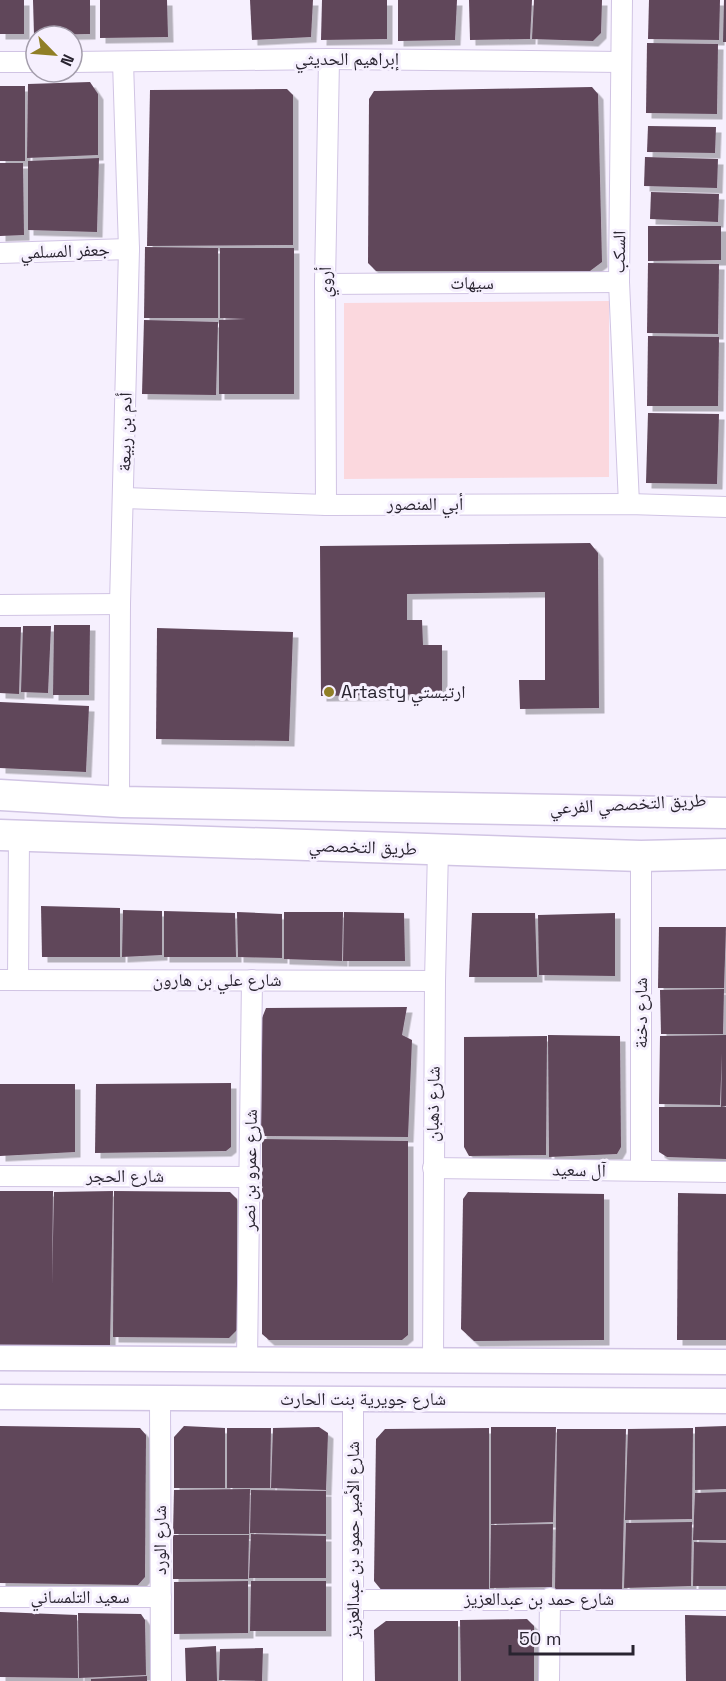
<svg xmlns="http://www.w3.org/2000/svg" width="726" height="1681" font-family="'Space Grotesk','Noto Naskh Arabic',sans-serif">
  <style>
    .green { fill: #fbd8de }
    .building { fill: #60465a; filter: url(#shadow) }
    .lines { fill: none; stroke-linecap: round; stroke-linejoin: round }
    .minor-casing { stroke: #d1c4e4; stroke-width: 22 }
    .tertiary-casing { stroke: #d1c4e4; stroke-width: 27 }
    .primary-casing { stroke: #d1c4e4; stroke-width: 33 }
    .minor { stroke: #fff; stroke-width: 20 }
    .tertiary { stroke: #fff; stroke-width: 24 }
    .primary { stroke: #fff; stroke-width: 30 }
    .poi-dot { fill: #907f26; stroke: #f6f0fe; stroke-width: 2 }
    .labels { text-anchor: middle; stroke-width: 6; stroke-linejoin: round; paint-order: stroke }
    .street-label { font-size: 18px; fill: #292430; stroke: #f6f0fe }
    .poi-label { font-size: 18px; fill: #292430; stroke: #f6f0fe; text-anchor: start }
  </style>
  <defs>
    <filter id="shadow"><feDropShadow dx="5.5" dy="5.5" stdDeviation="0" flood-color="#0004"/></filter>
  </defs>
  <rect width="100%" height="100%" fill="#f6f0fe"/>
  <polygon class="green" points="609,301 609,477 344,479 344,303"/>
  <g class="building">
    <rect x="0" y="0" width="24" height="34"/>
    <polygon points="33,0 90,0 90,34 34,35"/>
    <polygon points="100,0 167,0 168,37 100,38"/>
    <polygon points="250,0 313,0 311,37 252,40"/>
    <polygon points="322,0 387,0 387,39 321,40"/>
    <polygon points="398,0 457,0 455,40 398,41"/>
    <polygon points="469,0 532,0 530,39 470,40"/>
    <polygon points="534,0 602,0 601,33 593,41 532,39"/>
    <polygon points="649,0 720,0 719,40 648,39"/>
    <polygon points="724,0 726,0 726,42 723,42"/>
    <polygon points="647,43 718,44 717,114 646,113"/>
    <polygon points="90,82 98,94 98,155 27,158 28,84"/>
    <rect x="0" y="86" width="25" height="75"/>
    <polygon points="592,87 598,94 602,262 590,271 376,271 368,263 369,99 374,91"/>
    <polygon points="287,89 293,95 293,245 147,246 150,90"/>
    <polygon points="648,126 716,127 715,153 647,152"/>
    <polygon points="645,157 718,159 717,188 644,186"/>
    <polygon points="99,158 97,232 28,230 28,161"/>
    <polygon points="0,163 23,163 24,235 0,236"/>
    <polygon points="651,192 719,194 718,222 650,219"/>
    <polygon points="648,226 721,226 721,260 648,261"/>
    <polygon points="145,247 218,248 218,318 144,318"/>
    <polygon points="220,248 294,248 294,394 219,394 219,320 246,319 220,318"/>
    <polygon points="648,263 719,264 718,334 647,333"/>
    <polygon points="144,320 218,322 216,395 142,394"/>
    <polygon points="648,336 719,337 718,406 647,406"/>
    <polygon points="648,413 719,414 717,484 646,483"/>
    <polygon points="590,543 598,553 599,708 520,709 519,680 545,680 545,592 407,594 407,620 422,620 423,645 442,645 442,694 321,696 320,546"/>
    <polygon points="54,625 90,625 89,695 53,695"/>
    <polygon points="23,626 51,626 48,693 21,692"/>
    <polygon points="0,627 21,627 19,694 0,693"/>
    <polygon points="157,628 293,632 289,741 156,739"/>
    <polygon points="0,702 89,706 86,772 0,768"/>
    <polygon points="41,906 120,908 120,957 42,957"/>
    <polygon points="123,910 162,911 162,955 122,957"/>
    <polygon points="164,911 235,913 236,957 164,957"/>
    <polygon points="237,912 282,914 282,958 238,957"/>
    <polygon points="284,912 343,912 342,961 284,959"/>
    <polygon points="344,912 404,913 405,961 343,961"/>
    <polygon points="472,913 535,913 537,977 469,977"/>
    <polygon points="615,913 615,976 539,975 538,915"/>
    <polygon points="659,927 726,927 724,988 658,988"/>
    <polygon points="724,989 723,1034 661,1034 660,990"/>
    <polygon points="407,1007 402,1035 412,1040 408,1137 261,1136 262,1018 266,1008"/>
    <polygon points="548,1035 620,1036 621,1147 617,1154 549,1157"/>
    <polygon points="726,1035 726,1106 721,1107 722,1053 720,1105 659,1104 660,1036"/>
    <polygon points="547,1036 546,1155 469,1156 464,1147 464,1037"/>
    <polygon points="231,1083 231,1147 226,1151 95,1153 96,1084"/>
    <polygon points="0,1084 75,1084 75,1152 0,1156"/>
    <polygon points="659,1107 726,1107 726,1159 667,1157 659,1152"/>
    <polygon points="262,1139 408,1141 408,1335 402,1340 269,1340 262,1334"/>
    <polygon points="0,1191 53,1191 52,1284 54,1192 113,1191 110,1345 0,1346"/>
    <polygon points="114,1191 230,1192 237,1199 237,1330 229,1338 113,1337"/>
    <polygon points="468,1192 604,1194 604,1340 474,1341 461,1329 463,1199"/>
    <polygon points="678,1193 726,1194 726,1340 677,1340"/>
    <polygon points="0,1426 140,1428 146,1435 145,1577 138,1585 0,1583"/>
    <polygon points="184,1426 225,1428 225,1488 174,1488 174,1437"/>
    <polygon points="726,1426 726,1489 695,1490 695,1427"/>
    <polygon points="319,1427 328,1433 326,1490 271,1488 273,1428"/>
    <polygon points="491,1427 556,1427 553,1522 491,1524"/>
    <polygon points="227,1428 271,1428 270,1488 227,1488"/>
    <polygon points="489,1428 489,1590 383,1592 374,1581 376,1439 385,1429"/>
    <polygon points="693,1428 692,1519 625,1520 628,1429"/>
    <polygon points="557,1429 626,1429 622,1589 555,1590"/>
    <polygon points="250,1489 249,1534 173,1534 174,1490"/>
    <polygon points="251,1490 326,1491 326,1534 250,1533"/>
    <polygon points="726,1492 726,1540 693,1540 695,1493"/>
    <polygon points="692,1522 691,1586 624,1588 626,1523"/>
    <polygon points="553,1524 552,1587 490,1588 491,1525"/>
    <polygon points="251,1534 326,1536 326,1578 249,1578"/>
    <polygon points="173,1535 249,1535 248,1579 173,1579"/>
    <polygon points="694,1542 726,1543 726,1586 693,1586"/>
    <polygon points="248,1581 248,1633 174,1634 174,1582"/>
    <polygon points="251,1581 326,1581 326,1631 250,1631"/>
    <polygon points="0,1612 77,1615 78,1678 0,1677"/>
    <polygon points="78,1613 141,1614 145,1620 146,1675 79,1678"/>
    <polygon points="685,1615 726,1616 726,1681 686,1681"/>
    <polygon points="527,1619 534,1626 534,1681 461,1681 460,1620"/>
    <polygon points="386,1621 458,1621 458,1681 375,1681 374,1630"/>
    <polygon points="216,1646 217,1681 186,1681 185,1648"/>
    <polygon points="263,1648 262,1681 219,1680 220,1649"/>
    <polygon points="147,1676 147,1681 91,1681 91,1679"/>
  </g>
  <g class="lines">
    <defs>
      <g id="minor">
        <polyline points="622,0 619,282 629,504"/>
        <polyline points="0,62 36,62"/>
        <polyline points="72,62 329,59 621,62"/>
        <polyline points="0,253 129,249"/>
        <polyline points="325,284 619,282"/>
        <polyline points="124,498 326,505 629,504 726,507"/>
        <polyline points="326,505 325,284 329,59"/>
        <polyline points="0,605 120,604"/>
        <polyline points="122,802 119,795 120,604 129,249 123,62"/>
        <polyline points="0,980 435,981"/>
        <polyline points="18,980 19,837"/>
        <polyline points="433,1168 726,1172"/>
        <polyline points="641,1170 641,856"/>
        <polyline points="0,1176 250,1177"/>
        <polyline points="433,1359 435,981 438,849"/>
        <polyline points="247,1360 252,980"/>
        <polyline points="160,1398 161,1681"/>
        <polyline points="0,1597 161,1597"/>
        <polyline points="353,1600 726,1600"/>
        <polyline points="353,1681 353,1399"/>
        <polyline points="549,1681 550,1598"/>
      </g>
      <g id="tertiary">
        <polyline points="0,1358 726,1362"/>
        <polyline points="0,1397 726,1401"/>
      </g>
      <g id="primary">
        <polyline points="0,795 122,802 726,813"/>
        <polyline points="0,835 641,856 726,854"/>
      </g>
    </defs>
    <use href="#minor" class="minor-casing"/>
    <use href="#tertiary" class="tertiary-casing"/>
    <use href="#primary" class="primary-casing"/>
    <use href="#minor" class="minor"/>
    <use href="#tertiary" class="tertiary"/>
    <use href="#primary" class="primary"/>
  </g>
  <circle class="poi-dot" cx="329" cy="692" r="6"/>
  <g class="labels">
    <g class="street-label">
      <text x="347" y="65">إبراهيم الحديثي</text>
      <text transform="translate(65 251) rotate(-2)" y="6">جعفر المسلمي</text>
      <text transform="translate(619 252) rotate(-89)" y="6">السكب</text>
      <text transform="translate(325 282) rotate(-90)" y="6">أروي</text>
      <text x="472" y="289">سيهات</text>
      <text transform="translate(125 432) rotate(-89)" y="6">أدم بن ربيعة</text>
      <text x="425" y="510">أبي المنصور</text>
      <text transform="translate(628 804) rotate(-3)" y="6">طريق التخصصي الفرعي</text>
      <text transform="translate(363 847) rotate(2)" y="6">طريق التخصصي</text>
      <text x="217" y="986">شارع علي بن هارون</text>
      <text transform="translate(641 1013) rotate(-90)" y="6">شارع دخنة</text>
      <text transform="translate(433 1104) rotate(-89)" y="6">شارع ذهبان</text>
      <text transform="translate(250 1170) rotate(-89)" y="6">شارع عمرو بن نصر</text>
      <text transform="translate(579 1170) rotate(1)" y="6">آل سعيد</text>
      <text x="125" y="1182">شارع الحجر</text>
      <text x="363" y="1405">شارع جويرية بنت الحارث</text>
      <text transform="translate(160 1540) rotate(-90)" y="6">شارع الورد</text>
      <text transform="translate(353 1540) rotate(-90)" y="6">شارع الأمير حمود بن عبدالعزيز</text>
      <text x="80" y="1603">سعيد التلمساني</text>
      <text x="539" y="1605">شارع حمد بن عبدالعزيز</text>
    </g>
    <g class="poi-label">
      <text x="341" y="698">Artasty ارتيستي</text>
    </g>
  </g>
  <g transform="translate(54 54) rotate(115)"><circle r="28" fill="#f6f0fe" stroke="#a49eac" stroke-width="1.5"/>
  <path d="M0-4.5L10 22L0 15L-10 22Z" fill="#907f26"/>
  <text y="-9" font-size="16" font-weight="bold" text-anchor="middle" fill="#292430">N</text>
  </g>
  <path d="M510 1645v9h123v-9" fill="none" stroke="#292430" stroke-width="3"/>
  <text x="519" y="1645" font-size="18" fill="#292430" stroke="#f6f0fe" stroke-width="4.5" paint-order="stroke">50 m</text>
</svg>
